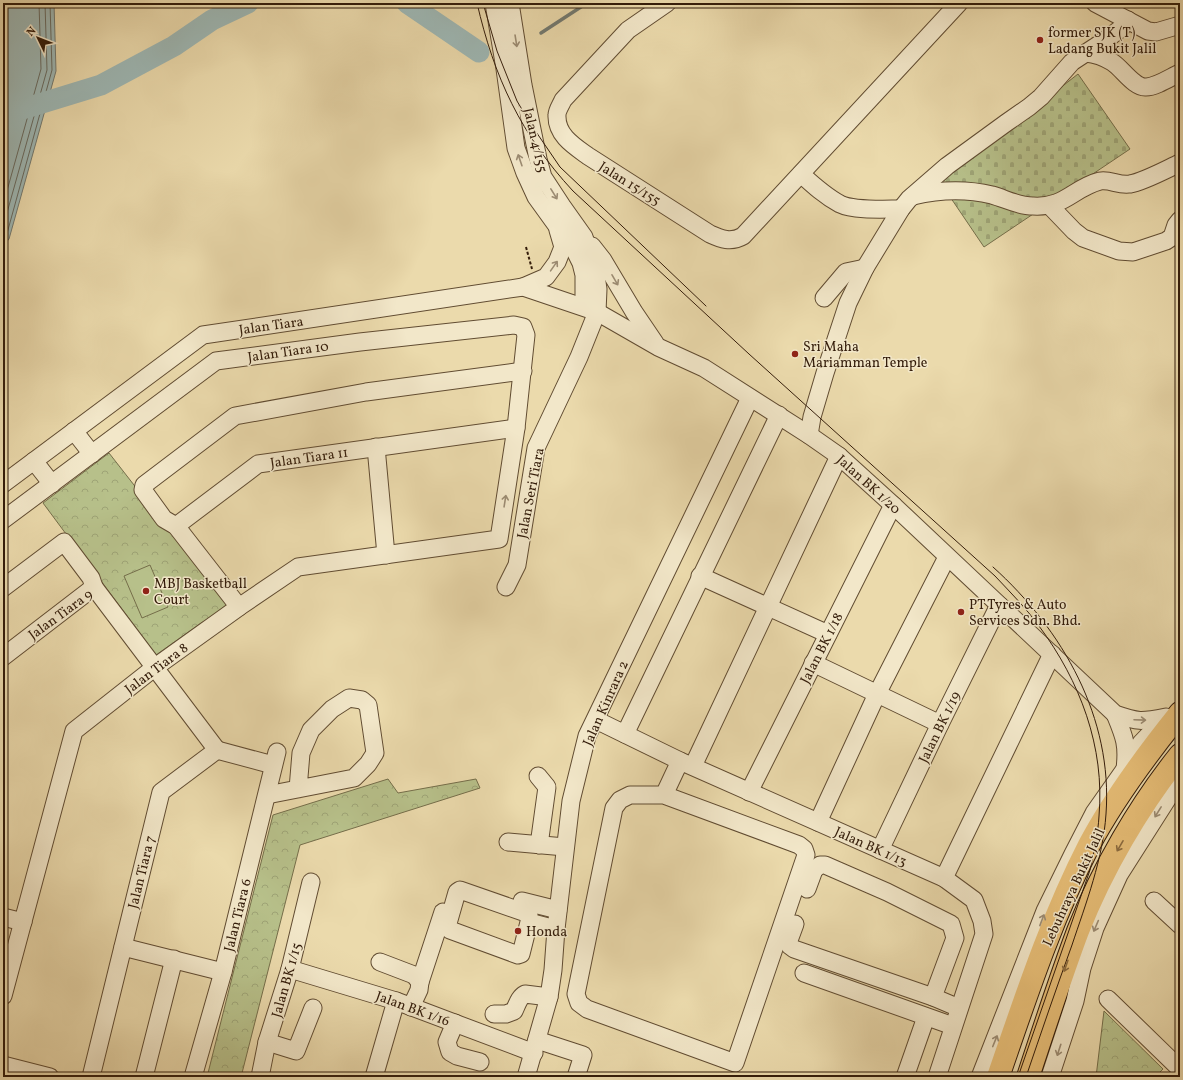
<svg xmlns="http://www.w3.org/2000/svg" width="1183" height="1080" font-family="Vollkorn,serif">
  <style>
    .forest { fill: url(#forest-crowns); stroke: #756e4a }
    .cemetery { fill: url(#cemetery-stones); stroke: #756e4a }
    .pitch { fill: #b7c08a; stroke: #756e4a }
    .water { fill: #9eb8b5; stroke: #737a71 }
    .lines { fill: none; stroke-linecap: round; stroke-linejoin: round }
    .shore { stroke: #686a60; stroke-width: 1 }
    .stream { stroke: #737a71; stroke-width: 3.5 }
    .river { stroke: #9eb8b5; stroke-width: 21 }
    .minor-casing { stroke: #614c32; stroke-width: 19 }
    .highway-casing { stroke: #331c0a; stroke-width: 24 }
    .path { stroke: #331c0a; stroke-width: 2; stroke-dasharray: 3 2; stroke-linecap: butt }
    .minor { stroke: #f2e7c9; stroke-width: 17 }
    .highway { stroke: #e6bd76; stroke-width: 22 }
    .tram { stroke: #331c0a; stroke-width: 1 }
    .oneway { stroke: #9c8c73 }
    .oneway2 { stroke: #8c6c40 }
    .poi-dot { fill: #8f2418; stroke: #f2e7c9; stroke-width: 1.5 }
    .labels { text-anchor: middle; stroke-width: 3; stroke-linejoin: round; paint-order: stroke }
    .poi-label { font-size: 14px; fill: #331c0a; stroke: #f2e7c9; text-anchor: start }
    .street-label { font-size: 14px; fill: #331c0a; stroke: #f2e7c9 }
  </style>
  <defs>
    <pattern id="forest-crowns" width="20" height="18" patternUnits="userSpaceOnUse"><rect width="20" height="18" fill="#b7c08a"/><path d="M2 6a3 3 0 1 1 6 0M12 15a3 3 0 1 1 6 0" fill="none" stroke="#9ea476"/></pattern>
    <pattern id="cemetery-stones" width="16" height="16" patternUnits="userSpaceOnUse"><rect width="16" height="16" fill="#b7c08a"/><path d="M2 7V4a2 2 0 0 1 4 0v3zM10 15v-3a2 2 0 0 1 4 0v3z" fill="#9ea476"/></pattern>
  </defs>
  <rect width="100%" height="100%" fill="#ebdaac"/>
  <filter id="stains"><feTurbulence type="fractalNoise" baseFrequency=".005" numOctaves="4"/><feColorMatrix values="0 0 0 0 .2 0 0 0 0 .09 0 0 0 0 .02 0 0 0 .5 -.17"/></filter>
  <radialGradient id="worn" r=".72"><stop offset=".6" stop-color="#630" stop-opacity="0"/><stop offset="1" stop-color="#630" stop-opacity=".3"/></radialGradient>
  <g class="forest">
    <polygon points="109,453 227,604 214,616 201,623 156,655 43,503"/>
    <polygon points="388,779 398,793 476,779 480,788 300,845 241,1077 207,1077 273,815"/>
    <polygon points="1104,1011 1163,1069 1155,1077 1096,1077"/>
  </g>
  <polygon class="cemetery" points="1078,74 1130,149 984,247 940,182"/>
  <polygon class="pitch" points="150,565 168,607 142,618 124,576"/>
  <polygon class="water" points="3,3 54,3 56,71 9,239 3,246"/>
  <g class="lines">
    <g class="shore">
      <polyline points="3,205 41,69 39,3"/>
      <polyline points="3,227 47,70 45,3"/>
      <polyline points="3,240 6,237 52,70 50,3"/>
    </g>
    <polyline class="stream" points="541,33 587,3"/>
    <g class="river">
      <polyline points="407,3 479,52"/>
      <polyline points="3,115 101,85 174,46 212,20 248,3"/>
    </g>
    <defs>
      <g id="minor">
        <polyline points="494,3 505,69 516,148 525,173 536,197 575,251 581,263 584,275 584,306"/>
        <path d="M 667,3 L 628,30 L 563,100 C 561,105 557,110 557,115 C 556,135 574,146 588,156 L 710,234 C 721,239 731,243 743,236 L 959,3"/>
        <polyline points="1095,3 1148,31 1156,32 1180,25"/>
        <path d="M 1086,53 C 1095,54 1104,57 1112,62 C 1122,68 1134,88 1146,87 C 1156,87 1171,77 1180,73"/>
        <path d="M 801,174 C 813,185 825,196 840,204 C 854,211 885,209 901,209"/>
        <path d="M 913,196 C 938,190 967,189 992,195 C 1006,199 1018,206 1033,206 C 1065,208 1073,188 1100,181 C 1110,179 1119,186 1130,184 C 1143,182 1167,169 1180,163"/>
        <polyline points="1050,206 1074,231 1083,238 1119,251 1133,252 1166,241 1172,237 1176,225 1180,220"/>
        <polyline points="592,246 603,260 634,312 655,343"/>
        <polyline points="523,287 546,277 557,262 563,247 558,230"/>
        <polyline points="824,298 846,272 865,268"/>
        <polyline points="74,431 92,454"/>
        <polyline points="809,435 812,417 825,373 848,303 865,268 901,209 909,199 947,166 1006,123 1029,107 1041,97 1072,62 1107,39 1120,29 1128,20"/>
        <polyline points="376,447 386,555"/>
        <polyline points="34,461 52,484"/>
        <path d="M 3,484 L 203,335 L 523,287 L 597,312 L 658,347 L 704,368 L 809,435 L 839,456 L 893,505 L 1115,714 C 1138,722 1141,722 1166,717"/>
        <polyline points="3,520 216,361 360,342 514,325 523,327 526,335 516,428 499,539 298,567 239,607 154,668 74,731 3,996"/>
        <polyline points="176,526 258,464 516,428"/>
        <polyline points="700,576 828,634"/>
        <polyline points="506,587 517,565 536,448 579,357 597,312 598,289 595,269 584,237 562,206 543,177 538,159 523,85 510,3"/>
        <polyline points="3,588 64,542 91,578 94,587"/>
        <polyline points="239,607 176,526 164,519 143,490 144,485 235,416 366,392 523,371"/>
        <polyline points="3,657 94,587 217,750"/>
        <polyline points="813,663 940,724"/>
        <path d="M 1115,714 C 1124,736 1128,744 1125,769"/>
        <polyline points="596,720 680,761 944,878 974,900 982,921 984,934 937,1077"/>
        <polyline points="625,734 779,415"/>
        <polyline points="217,750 273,765"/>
        <polyline points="693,766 839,456"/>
        <polyline points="538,776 547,787 539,845"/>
        <polyline points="749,792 893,505"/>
        <polyline points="267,795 354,778 368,764 375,753 368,705 362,700 349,698 332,709 311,730 301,753 298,789"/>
        <polyline points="664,795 799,845 804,849 806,855 735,1063 587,1009 579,1003 576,994 614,808 620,800 630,795 664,795 680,761"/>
        <polyline points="818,822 877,694 947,557"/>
        <polyline points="508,842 565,847"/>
        <polyline points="880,850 940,724 999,605"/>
        <polyline points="944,878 1052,654"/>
        <polyline points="807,889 814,870 820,865 825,865 887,892 951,924 955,938 933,997 959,1008"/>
        <polyline points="522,901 558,910"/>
        <polyline points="1154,901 1180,925"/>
        <polyline points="3,917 23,922"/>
        <polyline points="529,922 521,954 518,955 450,930 447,927 457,892 460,890 526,913 529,915 529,922 556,929"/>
        <polyline points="795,924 788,943 790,946 794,949 933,997"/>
        <polyline points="123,947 223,972"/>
        <polyline points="380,962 414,975 420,982 419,990 411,1007"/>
        <polyline points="290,969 396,1001 534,1053"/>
        <polyline points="804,973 953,1026"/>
        <polyline points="420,982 443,912"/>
        <polyline points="1108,999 1180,1069"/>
        <path d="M 494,1014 L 506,1014 L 514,1011 C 517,1005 519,997 525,994 L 549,997"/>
        <polyline points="455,1023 447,1042 450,1052 457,1056 480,1062"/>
        <polyline points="537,1040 583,1055 576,1077"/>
        <polyline points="267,1042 296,1051 313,1008"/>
        <polyline points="3,1065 50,1077"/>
        <polyline points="91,1077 161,792 217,750"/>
        <polyline points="144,1077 174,959"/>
        <polyline points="193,1077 223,972 277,752"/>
        <polyline points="260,1077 267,1042 290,969 311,882"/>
        <polyline points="374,1077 396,1001"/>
        <polyline points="526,1077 549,997 553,970 556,929 571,801 587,736 750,398"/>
        <polyline points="905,1077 926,1017"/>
        <polyline points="980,1077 1045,911 1073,854 1094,813 1125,769 1141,743 1163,720"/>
        <polyline points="1050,1077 1075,1001 1082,968 1095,928 1119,875 1180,779"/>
      </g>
      <g id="highway">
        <path d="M 998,1077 C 1025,999 1051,919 1089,845 C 1114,798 1147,754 1180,713"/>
        <path d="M 1028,1077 C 1044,1028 1060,979 1078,931 C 1102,870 1139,806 1180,755"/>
      </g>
    </defs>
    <use href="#minor" class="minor-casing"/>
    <use href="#highway" class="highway-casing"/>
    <polyline class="path" points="526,247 532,269"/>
    <use href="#minor" class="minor"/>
    <use href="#highway" class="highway"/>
    <g class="tram">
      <path d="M 477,3 C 494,77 521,135 573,191 L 749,354 L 995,576 C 1010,592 1026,608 1039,626 C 1080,681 1105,747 1099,816 C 1098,834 1094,852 1090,870 L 1018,1077"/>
      <polyline points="483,3 497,51 517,101 530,123 560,167 706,306"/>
      <path d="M 993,567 C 1063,630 1113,718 1106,814 C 1103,859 1086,903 1072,945 C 1056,989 1041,1033 1026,1077"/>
    </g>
  </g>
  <defs><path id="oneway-shaft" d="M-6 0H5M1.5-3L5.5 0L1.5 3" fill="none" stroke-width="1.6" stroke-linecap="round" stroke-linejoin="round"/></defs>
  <g class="oneway">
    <use href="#oneway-shaft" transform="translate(516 41) rotate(81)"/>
    <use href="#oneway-shaft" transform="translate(520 160) rotate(-109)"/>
    <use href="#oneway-shaft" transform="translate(554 194) rotate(58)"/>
    <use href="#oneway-shaft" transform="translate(554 266) rotate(-55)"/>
    <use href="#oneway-shaft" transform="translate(615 280) rotate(60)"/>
    <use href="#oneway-shaft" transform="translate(505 501) rotate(-81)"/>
    <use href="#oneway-shaft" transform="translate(1140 720) rotate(2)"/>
    <use href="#oneway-shaft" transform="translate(1158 812) rotate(122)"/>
    <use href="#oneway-shaft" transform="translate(1042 920) rotate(-69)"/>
    <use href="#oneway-shaft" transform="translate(1096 926) rotate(113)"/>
    <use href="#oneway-shaft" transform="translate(995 1041) rotate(-68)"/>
    <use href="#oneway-shaft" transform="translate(1059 1050) rotate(108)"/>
  </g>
  <g class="oneway2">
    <use href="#oneway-shaft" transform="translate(1120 846) rotate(120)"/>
    <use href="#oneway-shaft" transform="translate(1066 966) rotate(109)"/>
  </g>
  <g class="poi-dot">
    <circle cx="1040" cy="40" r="4"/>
    <circle cx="795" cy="354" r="4"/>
    <circle cx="146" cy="591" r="4"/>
    <circle cx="961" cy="612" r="4"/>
    <circle cx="518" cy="931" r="4"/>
  </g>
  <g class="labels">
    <g class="poi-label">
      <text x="1048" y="37">former SJK (T)<tspan x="1048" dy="16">Ladang Bukit Jalil</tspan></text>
      <text x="803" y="351">Sri Maha<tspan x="803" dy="16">Mariamman Temple</tspan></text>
      <text x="154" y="588">MBJ Basketball<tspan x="154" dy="16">Court</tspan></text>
      <text x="969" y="609">PT Tyres &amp; Auto<tspan x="969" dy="16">Services Sdn. Bhd.</tspan></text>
      <text x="526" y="936">Honda</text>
    </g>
    <g class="street-label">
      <text transform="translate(536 140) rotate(77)" y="5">Jalan 4/155</text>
      <text transform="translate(630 183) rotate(32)" y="5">Jalan 15/155</text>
      <text transform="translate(271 325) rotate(-8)" y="5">Jalan Tiara</text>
      <text transform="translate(288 351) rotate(-8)" y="5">Jalan Tiara 10</text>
      <text transform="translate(309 457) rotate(-8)" y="5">Jalan Tiara 11</text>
      <text transform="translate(869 484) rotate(42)" y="5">Jalan BK 1/20</text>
      <text transform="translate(530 493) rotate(-79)" y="5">Jalan Seri Tiara</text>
      <text transform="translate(60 614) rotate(-36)" y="5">Jalan Tiara 9</text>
      <text transform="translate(821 648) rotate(-63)" y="5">Jalan BK 1/18</text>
      <text transform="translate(156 668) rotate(-37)" y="5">Jalan Tiara 8</text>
      <text transform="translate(605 703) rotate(-66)" y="5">Jalan Kinrara 2</text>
      <text transform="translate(939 727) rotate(-64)" y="5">Jalan BK 1/19</text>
      <text transform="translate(871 846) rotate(24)" y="5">Jalan BK 1/13</text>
      <text transform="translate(141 872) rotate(-76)" y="5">Jalan Tiara 7</text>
      <text transform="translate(1073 887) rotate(-65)" y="5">Lebuhraya Bukit Jalil</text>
      <text transform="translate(237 915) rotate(-76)" y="5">Jalan Tiara 6</text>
      <text transform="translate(286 980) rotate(-74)" y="5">Jalan BK 1/15</text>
      <text transform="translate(413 1008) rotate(20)" y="5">Jalan BK 1/16</text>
    </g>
  </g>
  <rect width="1183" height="1080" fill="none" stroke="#ebdaac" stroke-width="16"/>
  <rect x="4" y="4" width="1175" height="1072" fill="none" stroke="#331c0a" stroke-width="2"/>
  <rect x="8" y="8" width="1167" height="1064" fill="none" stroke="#331c0a"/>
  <g transform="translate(38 38) rotate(313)" stroke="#f2e7c9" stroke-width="3" paint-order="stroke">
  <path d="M0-3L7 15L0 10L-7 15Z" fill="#331c0a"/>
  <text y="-6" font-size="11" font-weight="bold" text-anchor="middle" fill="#331c0a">N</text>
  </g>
  <rect width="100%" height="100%" filter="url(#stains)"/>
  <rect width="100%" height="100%" fill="url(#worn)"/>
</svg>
